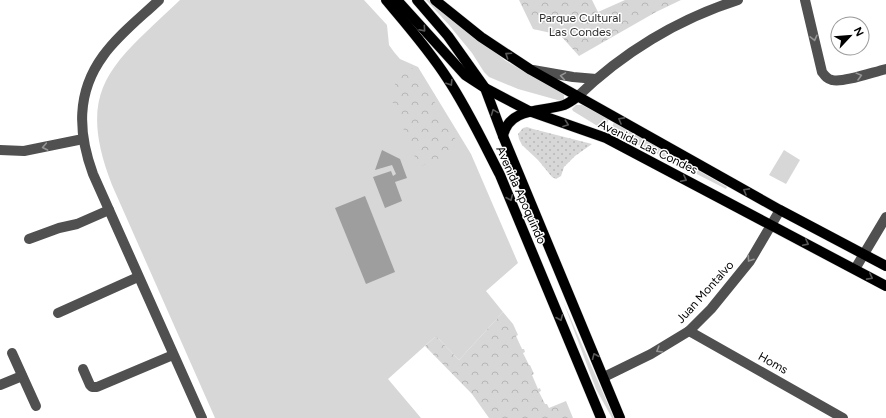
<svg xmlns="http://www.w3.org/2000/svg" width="886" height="418" font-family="Figtree,sans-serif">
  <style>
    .grass { fill: #d7d7d7 }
    .park { fill: url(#park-crowns) }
    .garden { fill: url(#garden-dots) }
    .water { fill: #9e9e9e }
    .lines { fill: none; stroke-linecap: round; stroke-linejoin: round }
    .major-casing { stroke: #dbdbdb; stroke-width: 11 }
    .minor { stroke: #505050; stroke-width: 10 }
    .major { stroke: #000; stroke-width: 10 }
    .oneway { stroke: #595959 }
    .oneway2 { stroke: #969696 }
    .labels { text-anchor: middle; stroke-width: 3; stroke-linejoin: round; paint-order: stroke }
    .park-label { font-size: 12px; fill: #2e2e2e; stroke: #fff }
    .street-label { font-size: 12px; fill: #000; stroke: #fff }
  </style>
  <defs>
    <pattern id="park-crowns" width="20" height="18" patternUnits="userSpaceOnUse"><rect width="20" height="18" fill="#d7d7d7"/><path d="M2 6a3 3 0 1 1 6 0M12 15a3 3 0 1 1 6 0" fill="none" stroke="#b7b7b7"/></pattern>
    <pattern id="garden-dots" width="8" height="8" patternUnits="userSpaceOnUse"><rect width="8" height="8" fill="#d7d7d7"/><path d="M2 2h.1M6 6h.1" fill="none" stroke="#b7b7b7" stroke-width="1.8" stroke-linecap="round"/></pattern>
  </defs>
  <rect width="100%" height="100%" fill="#fff"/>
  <g class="grass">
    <path d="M 180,0 L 364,0 L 387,25 L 389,45 L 394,52 L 400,59 L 418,67 L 471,154 L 518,263 L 486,291 L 503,312 L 459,360 L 436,336 L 388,379 L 421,418 L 215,418 L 112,185 C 74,87 113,64 180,0 Z"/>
    <polygon points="426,0 429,0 506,61 561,92 564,95 564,100 561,101 518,89 489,77 484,72 472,53 449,25"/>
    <polygon points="576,105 582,105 609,119 604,130 573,111 572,109"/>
    <polygon points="614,122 727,187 726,189 646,148 610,133"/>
    <polygon points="784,150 800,160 786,184 769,175"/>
    <polygon points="563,301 614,418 612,418 596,389"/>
  </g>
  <g class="park">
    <polygon points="519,0 592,0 598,12 625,0 681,0 656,12 579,56 560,35 533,29"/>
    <polygon points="405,65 409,68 416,69 461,149 419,167 392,101 395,84"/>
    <polygon points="503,312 513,324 518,335 516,336 522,349 524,349 525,352 523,353 529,365 530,365 534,374 532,375 538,389 540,388 541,391 539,392 545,404 547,404 549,408 566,401 573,418 489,418 472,394 425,346 436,336 459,360"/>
  </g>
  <polygon class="garden" points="527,127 533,129 592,144 575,156 564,167 561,176 556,179 552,177 538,160 522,145 519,139 518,134 523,128"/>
  <g class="water">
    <polygon points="382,150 400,159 407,178 395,182 402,201 385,208 373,177 391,171 393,176 396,174 392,165 375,170"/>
    <polygon points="365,196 395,272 366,284 335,208"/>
  </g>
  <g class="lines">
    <defs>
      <g id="major">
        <path d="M 386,0 C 407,25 429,50 447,78 C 467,108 483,142 500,175 L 601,418"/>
        <polyline points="397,0 465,75 485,88 529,111 606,138 886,286"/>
        <polyline points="417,0 448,36 485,88 503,136 620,418"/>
        <polyline points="435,0 481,37 531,70 780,210 886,266"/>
        <path d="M 503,136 C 509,107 542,112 564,105 C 569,103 573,100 577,97"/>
      </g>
    </defs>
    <use href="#major" class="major-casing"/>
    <g class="minor">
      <path d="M 159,0 C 140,18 118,35 103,56 C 76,93 78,133 93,174 L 202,418"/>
      <path d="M 805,0 L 822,72 C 825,76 827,79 832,80 C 843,83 873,72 886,69"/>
      <polyline points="533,70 573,77 596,79"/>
      <path d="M 577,97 C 622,53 678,19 738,0"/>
      <polyline points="0,150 24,151 83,139"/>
      <polyline points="29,239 59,228 77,224 109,210"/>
      <polyline points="855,269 886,217"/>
      <polyline points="58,313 138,277"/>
      <polyline points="689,331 843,418"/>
      <polyline points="12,353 36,406"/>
      <polyline points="83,369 90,385 92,387 97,387 173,355"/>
      <polyline points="604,377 651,354 689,331 711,309 750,261 780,210"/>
      <polyline points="0,385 22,376"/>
    </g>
    <use href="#major" class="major"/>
  </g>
  <defs><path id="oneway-chevron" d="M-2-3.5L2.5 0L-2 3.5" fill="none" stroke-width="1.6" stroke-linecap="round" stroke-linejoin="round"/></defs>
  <g class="oneway">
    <use href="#oneway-chevron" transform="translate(423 29) rotate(49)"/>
    <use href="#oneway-chevron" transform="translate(508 55) rotate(-146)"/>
    <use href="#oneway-chevron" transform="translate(450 83) rotate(58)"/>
    <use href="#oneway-chevron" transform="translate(494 112) rotate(-111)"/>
    <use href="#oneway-chevron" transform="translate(621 120) rotate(-151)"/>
    <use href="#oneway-chevron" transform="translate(566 124) rotate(20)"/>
    <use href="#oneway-chevron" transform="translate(684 179) rotate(27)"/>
    <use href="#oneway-chevron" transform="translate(746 191) rotate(-151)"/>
    <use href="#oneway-chevron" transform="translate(510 198) rotate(67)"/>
    <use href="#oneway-chevron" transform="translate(806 243) rotate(27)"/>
    <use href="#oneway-chevron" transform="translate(870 277) rotate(28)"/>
    <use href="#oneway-chevron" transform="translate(560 318) rotate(67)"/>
    <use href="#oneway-chevron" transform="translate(595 356) rotate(-113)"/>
  </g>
  <g class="oneway2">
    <use href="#oneway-chevron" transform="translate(814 38) rotate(76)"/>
    <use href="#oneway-chevron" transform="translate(563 76) rotate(-171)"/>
    <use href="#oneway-chevron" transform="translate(859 76) rotate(-15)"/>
    <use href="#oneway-chevron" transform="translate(45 147) rotate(169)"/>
    <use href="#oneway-chevron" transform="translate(750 259) rotate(124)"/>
    <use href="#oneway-chevron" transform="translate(659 350) rotate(149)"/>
  </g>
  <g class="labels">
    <g class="park-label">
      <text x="580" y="22">Parque Cultural<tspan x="580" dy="14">Las Condes</tspan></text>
    </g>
    <g class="street-label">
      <text transform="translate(648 147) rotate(26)" y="4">Avenida Las Condes</text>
      <text transform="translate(521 195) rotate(66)" y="4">Avenida Apoquindo</text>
      <text transform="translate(705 292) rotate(-48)" y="4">Juan Montalvo</text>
      <text transform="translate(773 363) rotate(29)" y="4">Homs</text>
    </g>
  </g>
  <g transform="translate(850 36) rotate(64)"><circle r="19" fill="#ffffff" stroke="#999999"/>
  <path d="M0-3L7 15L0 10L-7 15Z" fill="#000000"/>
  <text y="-6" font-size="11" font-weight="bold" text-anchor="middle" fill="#000000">N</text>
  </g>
</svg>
